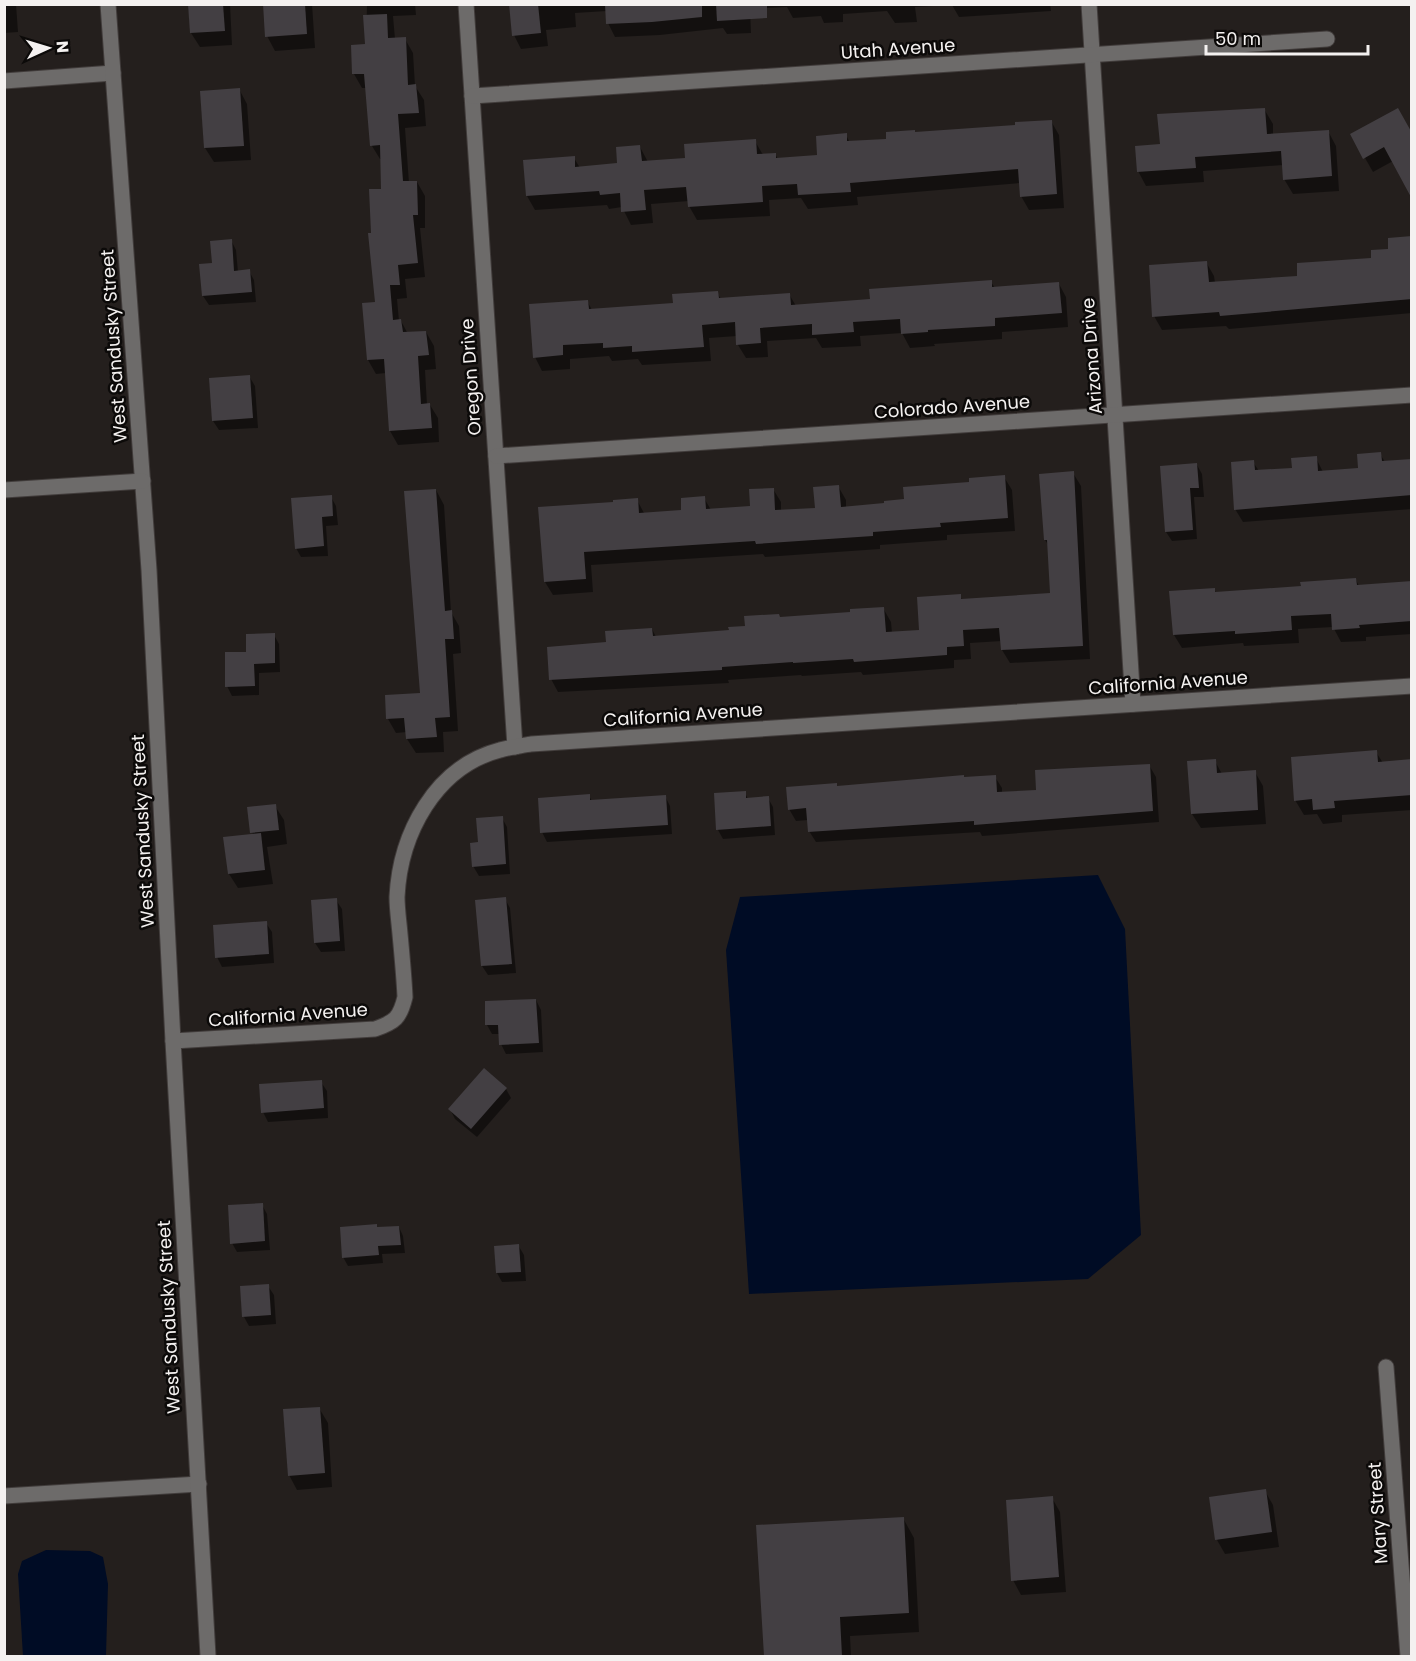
<svg xmlns="http://www.w3.org/2000/svg" width="1416" height="1661" font-family="Poppins,sans-serif">
  <style>
    .water { fill: #000c25 }
    .shadow { fill: #0007 }
    .building { fill: #433f43 }
    .lines { fill: none; stroke-linecap: round; stroke-linejoin: round }
    .minor-casing { stroke: #413c3b; stroke-width: 17 }
    .tertiary-casing { stroke: #413c3b; stroke-width: 17 }
    .minor { stroke: #6d6b6a; stroke-width: 15 }
    .tertiary { stroke: #6d6b6a; stroke-width: 15 }
    .labels { text-anchor: middle; stroke-width: 5; stroke-linejoin: round; paint-order: stroke }
    .street-label { font-size: 18px; fill: #f4f1f0; stroke: #0c0a09 }
  </style>
  <rect width="100%" height="100%" fill="#241f1d"/>
  <g class="water">
    <polygon points="1098,875 1125,929 1141,1235 1088,1279 749,1294 726,950 740,897"/>
    <polygon points="46,1550 90,1551 103,1557 108,1584 106,1656 23,1656 18,1574 22,1561"/>
  </g>
  <g class="shadow">
    <polygon points="4,4 16,4 18,32 4,33"/>
    <polygon points="190,4 230,4 232,45 200,47 191,33"/>
    <polygon points="265,4 312,4 315,48 275,51 267,36"/>
    <polygon points="367,4 415,4 416,15 393,16 395,39 405,39 413,53 415,86 424,100 426,126 405,128 409,183 417,182 425,196 425,228 420,228 425,277 405,279 407,298 397,299 399,321 401,321 408,334 426,332 434,346 436,369 425,370 427,405 430,405 438,418 439,442 398,445 390,431 386,373 376,374 368,360 364,304 376,303 372,234 382,190 382,159 380,159 372,146 367,88 362,88 354,74 366,45"/>
    <polygon points="510,4 1050,4 1051,11 959,17 952,5 915,7 917,22 895,23 887,11 843,14 843,22 824,23 821,16 793,18 787,7 750,9 751,33 727,34 723,28 660,35 615,37 608,23 607,11 575,13 576,27 546,30 548,46 521,49 514,35"/>
    <polygon points="239,89 247,104 251,160 214,162 205,148"/>
    <polygon points="1264,109 1273,124 1273,135 1328,131 1336,146 1339,191 1293,194 1284,179 1283,165 1203,171 1204,182 1146,186 1138,171 1161,146"/>
    <polygon points="1397,110 1393,161 1373,172 1365,158"/>
    <polygon points="1051,121 1059,135 1064,208 1029,210 1021,196 1020,183 857,197 858,205 808,209 801,198 769,200 770,216 697,220 689,206 689,201 651,204 653,223 631,225 622,207 609,209 607,205 535,210 527,196 574,158 580,168 618,165 640,147 648,162 686,159 755,141 763,155 775,154 778,159 819,157 846,135 850,143 888,140 915,134 1016,127"/>
    <polygon points="1412,238 1412,313 1229,329 1226,326 1162,330 1154,316 1206,262 1214,276 1215,283 1299,277 1373,260"/>
    <polygon points="231,240 236,250 238,272 249,271 254,280 256,302 209,305 203,296 201,266 213,265"/>
    <polygon points="991,282 995,288 1059,284 1066,297 1068,327 1002,332 1002,339 934,344 935,346 910,348 902,333 860,336 861,346 822,348 816,338 767,341 768,357 746,358 738,345 737,336 709,338 711,361 642,365 638,359 612,361 609,356 570,359 570,369 542,371 535,357 587,301 592,310 674,304 717,293 721,299 789,294 796,306 871,300"/>
    <polygon points="249,376 255,386 258,428 219,430 213,421"/>
    <polygon points="1380,454 1385,462 1412,460 1412,509 1243,522 1235,509 1253,462 1259,471 1293,469 1316,458 1323,472 1360,469"/>
    <polygon points="1197,465 1202,474 1204,497 1194,497 1197,539 1172,541 1166,532"/>
    <polygon points="1073,473 1081,486 1090,659 1010,663 1002,650 1002,641 970,643 971,659 954,660 954,668 863,675 861,672 802,676 801,675 728,680 729,683 558,692 551,679 607,644 652,629 656,637 730,632 781,619 852,614 883,608 891,622 892,633 921,631 960,596 962,600 1051,594 1049,546 1045,540"/>
    <polygon points="1004,477 1012,490 1015,531 947,535 947,540 880,545 880,549 765,557 763,554 591,565 593,592 553,595 545,582 615,503 637,500 644,513 683,512 704,498 711,510 751,507 773,489 781,502 781,511 817,509 838,486 846,500 846,508 906,501"/>
    <polygon points="436,490 444,505 451,612 459,626 461,653 453,654 458,731 443,732 444,752 416,753 407,739 407,732 396,733 388,719 421,694"/>
    <polygon points="331,497 336,506 338,525 326,526 328,556 301,557 296,548"/>
    <polygon points="1356,580 1359,586 1412,583 1412,634 1366,637 1366,641 1341,642 1333,627 1298,629 1299,643 1244,646 1243,643 1182,648 1174,635 1214,589 1216,593 1302,587"/>
    <polygon points="274,635 279,644 280,672 259,673 259,695 232,696 227,686 248,653"/>
    <polygon points="1376,752 1383,763 1412,761 1412,810 1342,815 1342,822 1323,824 1317,814 1304,815 1295,800"/>
    <polygon points="1215,761 1222,774 1255,772 1263,786 1266,824 1201,828 1192,814 1189,763"/>
    <polygon points="1149,765 1156,777 1159,822 982,836 980,832 816,842 809,831 808,820 796,821 789,809 838,787 995,777 1002,788 1002,794 1038,792"/>
    <polygon points="745,793 748,799 768,798 773,807 775,835 723,839 718,830"/>
    <polygon points="589,796 592,801 665,796 670,806 672,834 547,842 542,832"/>
    <polygon points="275,806 284,820 287,844 267,847 273,884 238,888 229,874 225,839 253,836 249,809"/>
    <polygon points="502,818 507,827 510,874 479,876 473,866 480,844"/>
    <polygon points="505,899 510,908 516,973 488,975 482,966 477,901"/>
    <polygon points="336,900 342,909 345,951 321,952 315,943"/>
    <polygon points="266,923 272,932 274,963 222,967 217,957"/>
    <polygon points="536,1000 541,1010 543,1052 506,1054 501,1044 500,1034 492,1034 487,1025"/>
    <polygon points="321,1082 327,1091 328,1118 268,1122 263,1112"/>
    <polygon points="506,1089 511,1098 477,1137 455,1119 450,1109"/>
    <polygon points="262,1205 267,1214 270,1250 237,1252 232,1243"/>
    <polygon points="399,1227 403,1236 405,1253 382,1254 383,1263 348,1266 343,1257"/>
    <polygon points="518,1245 524,1255 526,1281 502,1282 497,1273 495,1247"/>
    <polygon points="268,1286 274,1295 276,1324 249,1326 244,1317 242,1287"/>
    <polygon points="319,1408 328,1423 332,1487 297,1490 289,1475"/>
    <polygon points="1265,1491 1273,1505 1279,1547 1225,1554 1217,1540"/>
    <polygon points="1052,1498 1060,1512 1066,1592 1021,1595 1013,1580"/>
    <polygon points="903,1518 914,1538 919,1632 850,1636 851,1656 765,1656 758,1526"/>
  </g>
  <g class="building">
    <polygon points="188,4 223,4 225,31 190,33"/>
    <polygon points="263,4 305,4 307,34 265,37"/>
    <polygon points="509,4 538,4 541,33 512,36"/>
    <polygon points="605,4 702,4 702,17 652,22 606,24"/>
    <polygon points="716,4 767,4 767,18 717,21"/>
    <polygon points="387,14 388,38 406,37 408,85 416,84 419,113 398,114 403,181 417,181 418,215 413,215 418,263 398,265 400,285 390,285 393,320 401,319 403,332 426,331 429,355 418,356 421,404 430,403 432,428 389,431 384,359 367,360 362,303 375,302 368,233 371,233 369,189 381,189 380,145 370,146 364,74 352,74 351,45 365,44 363,15"/>
    <polygon points="240,88 244,146 204,148 200,91"/>
    <polygon points="1265,108 1267,134 1329,130 1332,176 1283,180 1281,151 1195,157 1196,168 1137,172 1135,146 1160,144 1157,114"/>
    <polygon points="1398,108 1412,133 1412,199 1384,147 1363,159 1350,134"/>
    <polygon points="1052,120 1057,194 1020,197 1018,169 850,183 851,192 798,195 797,184 762,186 763,202 688,207 686,187 644,190 646,210 621,212 620,193 600,195 599,191 526,196 523,160 575,156 575,167 617,163 616,147 640,145 642,161 685,158 684,144 756,139 757,154 776,153 776,158 817,155 816,136 847,133 847,141 886,139 886,132 915,130 915,132 1015,125 1015,122"/>
    <polygon points="1412,236 1412,299 1220,316 1219,312 1152,317 1149,265 1207,261 1209,282 1297,276 1297,263 1371,258 1371,250 1388,249 1388,238"/>
    <polygon points="232,239 234,271 250,269 252,292 202,296 199,264 212,263 210,241"/>
    <polygon points="992,280 992,287 1059,282 1062,313 995,318 995,326 928,330 928,332 901,334 900,319 853,322 854,332 812,335 812,324 760,328 761,343 736,345 735,322 702,325 704,347 632,352 632,346 603,348 603,343 563,345 563,355 533,358 529,304 588,300 589,309 673,303 672,294 718,291 719,298 790,293 791,305 870,299 869,289"/>
    <polygon points="250,375 253,418 212,421 209,378"/>
    <polygon points="1381,452 1382,461 1412,459 1412,495 1234,510 1231,462 1254,460 1255,470 1292,468 1291,458 1317,456 1318,471 1358,468 1357,454"/>
    <polygon points="1197,463 1199,488 1190,488 1193,530 1165,532 1160,466"/>
    <polygon points="1074,471 1083,646 1001,650 999,628 963,630 964,646 947,647 947,655 854,662 853,659 793,663 793,662 722,667 722,670 549,680 547,647 606,642 605,631 652,628 653,636 729,630 728,627 745,626 744,616 779,614 780,617 850,612 850,609 884,607 886,632 919,630 917,597 961,594 961,599 1050,593 1047,540 1044,540 1039,474"/>
    <polygon points="1005,475 1008,518 940,523 941,527 873,532 873,536 756,544 755,541 584,552 586,579 544,582 538,507 613,502 613,500 638,498 639,513 681,510 681,498 705,496 706,509 750,506 749,489 774,488 775,510 815,508 813,487 839,485 841,507 884,503 884,501 904,499 903,487 969,482 969,478"/>
    <polygon points="436,489 445,611 452,610 454,639 445,639 450,717 435,718 437,737 406,739 404,718 386,719 385,695 420,693 404,491"/>
    <polygon points="332,495 333,516 322,517 324,546 295,549 291,498"/>
    <polygon points="1356,578 1357,585 1412,581 1412,621 1359,625 1360,628 1332,630 1331,614 1291,616 1292,630 1235,634 1235,631 1173,635 1169,591 1215,588 1215,592 1301,586 1300,582"/>
    <polygon points="275,633 275,663 254,664 255,686 225,687 225,652 246,652 246,634"/>
    <polygon points="1377,750 1378,762 1412,759 1412,795 1334,801 1335,808 1313,810 1312,799 1294,801 1291,757"/>
    <polygon points="1216,759 1217,773 1256,770 1258,810 1191,814 1187,761"/>
    <polygon points="1150,764 1153,811 974,825 974,821 808,832 806,808 788,810 786,787 837,783 837,786 964,775 964,777 996,775 997,792 1036,790 1035,770"/>
    <polygon points="746,791 746,798 769,796 771,826 716,830 714,793"/>
    <polygon points="590,794 590,800 666,795 668,825 540,833 538,798"/>
    <polygon points="276,804 279,830 250,833 247,807"/>
    <polygon points="503,816 506,864 472,867 470,843 478,842 476,818"/>
    <polygon points="261,833 265,870 228,874 223,837"/>
    <polygon points="506,897 512,964 481,966 475,900"/>
    <polygon points="337,898 340,941 314,943 311,900"/>
    <polygon points="267,921 269,954 215,958 213,925"/>
    <polygon points="536,999 539,1043 499,1045 498,1025 485,1025 485,1001"/>
    <polygon points="484,1068 507,1088 471,1129 448,1109"/>
    <polygon points="322,1080 324,1108 261,1113 259,1084"/>
    <polygon points="263,1203 265,1241 230,1244 228,1205"/>
    <polygon points="377,1224 377,1227 399,1226 401,1245 378,1246 379,1255 342,1258 340,1227"/>
    <polygon points="519,1244 521,1272 496,1273 494,1246"/>
    <polygon points="269,1284 271,1315 242,1317 240,1286"/>
    <polygon points="320,1407 325,1473 288,1476 283,1409"/>
    <polygon points="1266,1489 1272,1532 1215,1540 1209,1497"/>
    <polygon points="1053,1496 1059,1577 1011,1581 1006,1500"/>
    <polygon points="904,1517 909,1613 840,1617 842,1656 764,1656 756,1525"/>
  </g>
  <g class="lines">
    <defs>
      <g id="minor">
        <polyline points="466,4 515,747"/>
        <polyline points="1089,4 1133,704"/>
        <polyline points="4,81 113,73"/>
        <polyline points="472,96 1327,39"/>
        <path d="M 496,456 C 801,437 1106,415 1412,395"/>
        <path d="M 173,1041 L 375,1029 C 395,1022 400,1018 405,997 C 404,976 402,955 400,934 C 399,922 397,909 397,897 C 400,834 435,767 500,750 C 510,747 521,746 531,744 L 1412,686"/>
        <polyline points="1386,1367 1408,1656"/>
        <polyline points="4,1496 199,1484"/>
      </g>
      <g id="tertiary">
        <polyline points="108,4 149,570 173,1041 208,1656"/>
        <polyline points="4,490 143,481"/>
      </g>
    </defs>
    <use href="#minor" class="minor-casing"/>
    <use href="#tertiary" class="tertiary-casing"/>
    <use href="#minor" class="minor"/>
    <use href="#tertiary" class="tertiary"/>
  </g>
  <g class="labels">
    <g class="street-label">
      <text transform="translate(898 49) rotate(-4)" y="6">Utah Avenue</text>
      <text transform="translate(114 346) rotate(-94)" y="6">West Sandusky Street</text>
      <text transform="translate(1092 356) rotate(-94)" y="6">Arizona Drive</text>
      <text transform="translate(471 377) rotate(-94)" y="6">Oregon Drive</text>
      <text transform="translate(952 407) rotate(-4)" y="6">Colorado Avenue</text>
      <text transform="translate(1168 683) rotate(-4)" y="6">California Avenue</text>
      <text transform="translate(683 715) rotate(-4)" y="6">California Avenue</text>
      <text transform="translate(143 831) rotate(-93)" y="6">West Sandusky Street</text>
      <text transform="translate(288 1015) rotate(-4)" y="6">California Avenue</text>
      <text transform="translate(169 1317) rotate(-93)" y="6">West Sandusky Street</text>
      <text transform="translate(1378 1513) rotate(-94)" y="6">Mary Street</text>
    </g>
  </g>
  <rect width="1416" height="1661" fill="none" stroke="#f4f1f0" stroke-width="12"/>
  <g transform="translate(48 48) rotate(86)" stroke="#0c0a09" stroke-width="4.5" paint-order="stroke">
  <path d="M0-4.5L10 22L0 15L-10 22Z" fill="#f4f1f0"/>
  <text y="-9" font-size="16" font-weight="bold" text-anchor="middle" fill="#f4f1f0">N</text>
  </g>
  <path d="M1206 45v9h162v-9" fill="none" stroke="#f4f1f0" stroke-width="3"/>
  <text x="1215" y="45" font-size="18" fill="#f4f1f0" stroke="#0c0a09" stroke-width="4.5" paint-order="stroke">50 m</text>
</svg>
